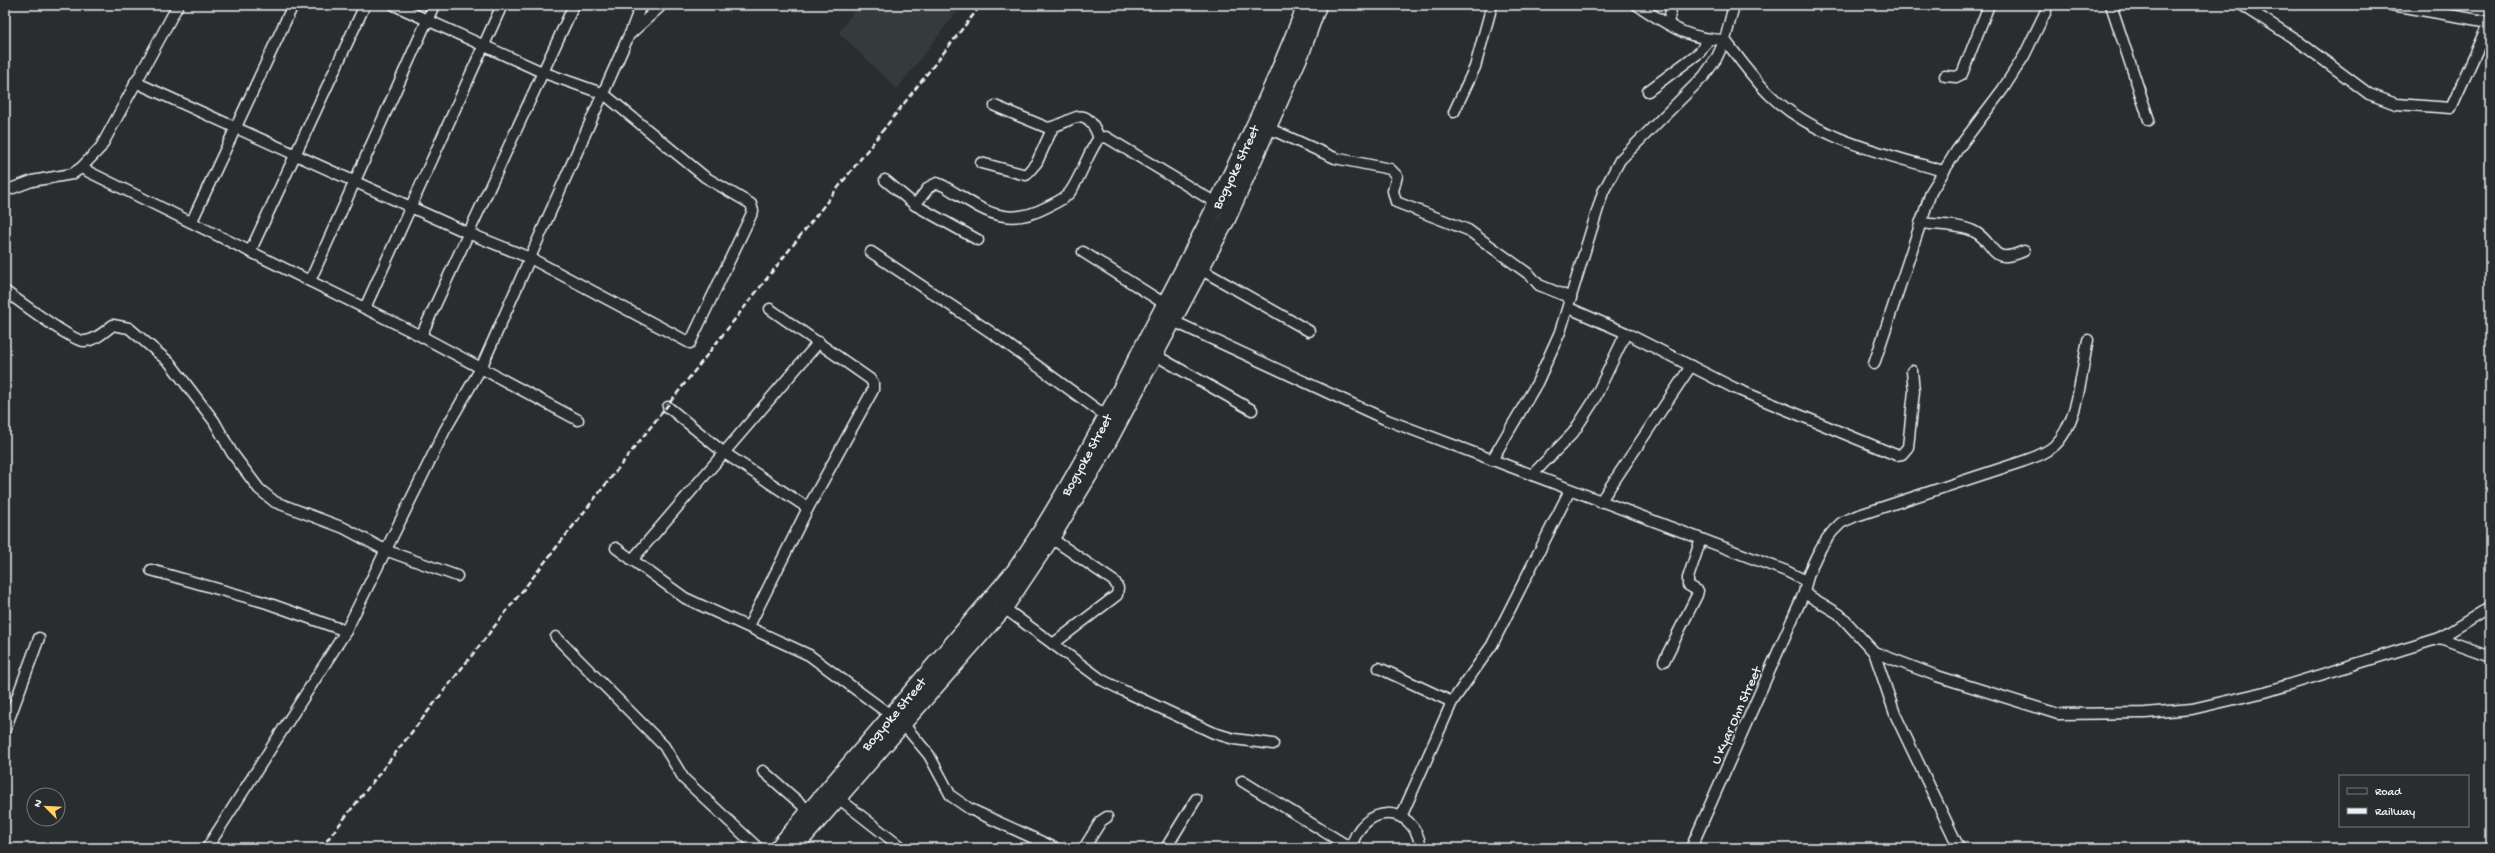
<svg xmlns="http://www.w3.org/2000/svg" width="2495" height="853" font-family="'Gochi Hand',sans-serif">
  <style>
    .built { fill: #363a3b }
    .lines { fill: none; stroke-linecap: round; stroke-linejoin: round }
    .minor-casing { stroke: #e8f1f8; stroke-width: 13 }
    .primary-casing { stroke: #e8f1f8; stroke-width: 19 }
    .minor { stroke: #2a2d2e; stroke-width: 10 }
    .primary { stroke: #2a2d2e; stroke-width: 16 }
    .rail { stroke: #e8f1f8; stroke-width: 2.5; stroke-dasharray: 6 3; stroke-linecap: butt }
    .labels { text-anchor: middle; stroke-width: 3; stroke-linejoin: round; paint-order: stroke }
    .street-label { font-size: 14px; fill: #e8f1f8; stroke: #2a2d2e }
  </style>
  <rect width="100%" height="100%" fill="#2a2d2e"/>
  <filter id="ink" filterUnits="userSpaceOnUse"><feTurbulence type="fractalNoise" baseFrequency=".025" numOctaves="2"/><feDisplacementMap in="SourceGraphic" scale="8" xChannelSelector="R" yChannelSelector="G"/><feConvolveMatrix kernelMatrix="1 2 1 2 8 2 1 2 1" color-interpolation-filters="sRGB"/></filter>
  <g filter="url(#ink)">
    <polygon class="built" points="858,5 962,5 897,89 839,33"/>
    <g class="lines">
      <defs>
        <g id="minor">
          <path d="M 1637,5 C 1669,25 1685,39 1725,40"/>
          <polyline points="2111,5 2149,120"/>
          <polyline points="2242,5 2298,41 2369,94 2396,104 2451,108 2490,22"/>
          <polyline points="2392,5 2490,22"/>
          <polyline points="1668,24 1672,5"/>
          <polyline points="631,31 641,5"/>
          <path d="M 1725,40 C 1739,58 1754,80 1771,96 C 1818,140 1883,153 1943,171"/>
          <polyline points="1945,76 1956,77 1962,74 1989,5"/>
          <polyline points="135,82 468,233 530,258 690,343 753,211 751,204 705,177 604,94 542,72 394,5"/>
          <polyline points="1648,91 1700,52 1708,40"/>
          <path d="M 995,106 L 1048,128 C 1073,123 1085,100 1099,138"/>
          <polyline points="1454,112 1475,67 1492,5"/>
          <polyline points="1268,128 1335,158 1390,169 1397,176 1393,191 1396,202 1468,230 1530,275 1539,285 1571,298"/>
          <polyline points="981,163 1026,175 1037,162 1053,127"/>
          <polyline points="81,168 421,336 578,420"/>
          <polyline points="885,180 915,205 978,240"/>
          <polyline points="5,191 32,181 72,174 81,168 101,147 178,5"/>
          <path d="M 915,205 L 929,187 L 937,183 L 944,186 C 981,208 1004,230 1047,207 C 1055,203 1065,199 1070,192 C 1082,175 1087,154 1099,138 L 1106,137 L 1221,206"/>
          <polyline points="192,221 293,5"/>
          <path d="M 1920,223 C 1936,225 1958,224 1973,231 C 1997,242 1988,267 2024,251"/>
          <polyline points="250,252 365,5"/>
          <polyline points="871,252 992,333 1106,416"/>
          <polyline points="1083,252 1165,304"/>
          <polyline points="1200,269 1309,331"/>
          <polyline points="310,281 434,5"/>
          <path d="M 5,291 C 18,300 71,341 84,341 C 95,341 105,331 113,325 L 129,328 L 170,363 L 214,421 L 232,453 L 259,489 L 275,502 L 344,528 L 385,550 L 457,576"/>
          <polyline points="365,308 502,5"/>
          <polyline points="1569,308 1626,333 1734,388 1896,455 1902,454 1908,447 1914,391 1912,371"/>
          <polyline points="1173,321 1387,420 1786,571 1806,581"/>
          <polyline points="421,336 574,5"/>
          <polyline points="1155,355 1252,410"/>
          <polyline points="1874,364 1931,192 1957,150 2003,89 2024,56 2046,11"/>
          <polyline points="668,407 723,452 808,508"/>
          <polyline points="1492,460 1537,383 1560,332 1603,192 1620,160 1704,76 1716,59 1725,40 1734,5"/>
          <polyline points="1532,475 1573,433 1593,402 1626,333"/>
          <polyline points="1600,502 1691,366"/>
          <polyline points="1051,538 1115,582 1118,588 1117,595 1053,644"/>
          <polyline points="616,548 685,598 809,655 904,725 929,755 951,796 970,809 1055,848"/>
          <polyline points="632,560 819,342"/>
          <polyline points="151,570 267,603 346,631"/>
          <polyline points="1804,593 1839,614 1874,652 1937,676 2058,714 2145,713 2192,709 2265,692 2440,638 2490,607"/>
          <polyline points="1004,608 1102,680 1124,691 1214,733 1234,739 1273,744"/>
          <polyline points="749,626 808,508 873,390 873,383 870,379 770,309"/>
          <polyline points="556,637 664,746 684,779 758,848"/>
          <polyline points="2440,638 2490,656"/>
          <polyline points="1874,652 1895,714 1959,848"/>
          <polyline points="1664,661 1697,595 1698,591 1688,585 1688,578 1701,539"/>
          <polyline points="1379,668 1452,702 1401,817"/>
          <polyline points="1452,702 1492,645 1570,490"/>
          <polyline points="5,730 39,638"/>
          <polyline points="763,771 810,812"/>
          <path d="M 1242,781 L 1351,848 C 1362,803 1414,802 1421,848"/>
          <polyline points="837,797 902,848"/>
          <polyline points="207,848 346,631 445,430 481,368 629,35 662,5"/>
          <polyline points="1084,848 1101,821 1107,817"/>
          <polyline points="1166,848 1196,799"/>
          <path d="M 1691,848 L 1804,593 C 1808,569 1822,540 1840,524 C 1844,520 1851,519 1856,516 L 2024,461 C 2035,457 2045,454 2054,446 C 2079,423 2081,371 2088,340"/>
        </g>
        <g id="primary">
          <path id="s1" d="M 778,848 L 1014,572 C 1066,498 1107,416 1149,335 C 1206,227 1262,119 1306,5"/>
          <polyline points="794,848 1004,608 1051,538 1101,455 1228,217 1301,53 1318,5"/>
        </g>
      </defs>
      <use href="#minor" class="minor-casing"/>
      <use href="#primary" class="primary-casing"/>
      <use href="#minor" class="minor"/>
      <use href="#primary" class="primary"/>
      <polyline class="rail" points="321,848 981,5"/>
    </g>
  </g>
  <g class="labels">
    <g class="street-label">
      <text dy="5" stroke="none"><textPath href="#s1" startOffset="825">Bogyoke Street</textPath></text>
      <text dy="5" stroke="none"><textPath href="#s1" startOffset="501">Bogyoke Street</textPath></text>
      <text dy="5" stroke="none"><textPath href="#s1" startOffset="177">Bogyoke Street</textPath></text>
      <text transform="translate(1735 715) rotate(-66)" y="5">U Kyar Ohn Street</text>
    </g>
  </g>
  <rect width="2495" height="853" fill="none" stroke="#2a2d2e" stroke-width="20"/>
  <rect x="10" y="10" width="2475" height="833" fill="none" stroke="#e8f1f8" stroke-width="1.5" filter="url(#ink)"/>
  <rect x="2339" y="775" width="130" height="52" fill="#2a2d2e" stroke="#767b7f"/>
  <rect x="2347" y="788" width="20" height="6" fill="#2a2d2e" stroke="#767b7f"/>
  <text x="2375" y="795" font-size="12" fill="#e8f1f8">Road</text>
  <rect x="2347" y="808" width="20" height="6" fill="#e8f1f8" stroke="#767b7f"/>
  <text x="2375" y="815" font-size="12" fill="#e8f1f8">Railway</text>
  <g transform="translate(46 807) rotate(294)"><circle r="19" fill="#2a2d2e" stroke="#767b7f"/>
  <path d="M0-3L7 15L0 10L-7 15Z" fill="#ffd166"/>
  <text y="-6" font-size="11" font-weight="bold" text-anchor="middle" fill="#e8f1f8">N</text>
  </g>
</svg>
